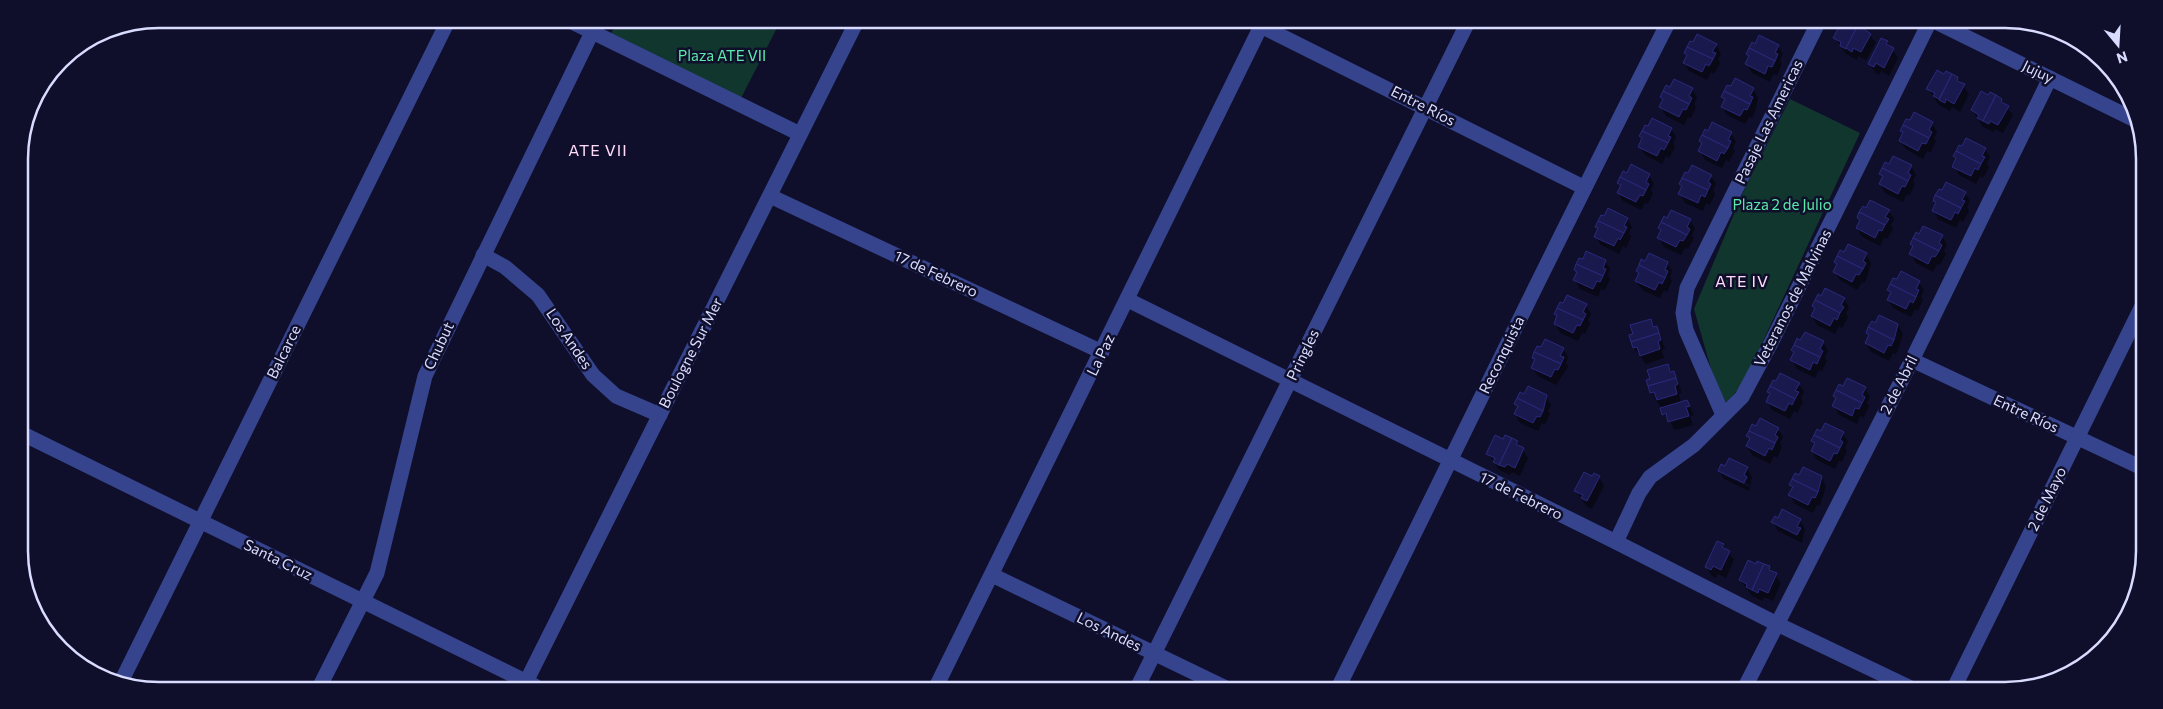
<svg xmlns="http://www.w3.org/2000/svg" width="2163" height="709" font-family="Commissioner,sans-serif">
  <style>
    .green { fill: #11362e }
    .shadow { fill: #0007; fill-rule: evenodd }
    .building { fill: #1a194e; stroke: #2a297c }
    .lines { fill: none; stroke-linecap: round; stroke-linejoin: round }
    .minor { stroke: #36448e; stroke-width: 15 }
    .labels { text-anchor: middle; stroke-width: 5; stroke-linejoin: round; paint-order: stroke }
    .park-label { font-size: 15px; fill: #5beaaa; stroke: #0f0f2c }
    .street-label { font-size: 15px; fill: #d9dcff; stroke: #0f0f2c }
    .neighbourhood-label { font-size: 16px; letter-spacing: 1px; fill: #ffdbf9; stroke: #0f0f2c }
    .rim { fill: none; stroke: #d9dcff; stroke-width: 2.5 }
  </style>
  <rect width="100%" height="100%" fill="#0f0f2c"/>
  <g class="green">
    <polygon points="618,20 781,20 738,104 608,39"/>
    <polygon points="1790,99 1860,133 1743,384 1726,403 1713,376 1694,309 1745,188"/>
  </g>
  <g class="shadow">
    <polygon points="1778,23 1799,23 1797,28 1788,24 1787,27"/>
    <polygon points="1864,27 1876,43 1866,60 1858,56 1857,60 1846,54 1835,38"/>
    <polygon points="1887,42 1898,58 1889,76 1881,71 1879,75 1875,72 1869,64"/>
    <polygon points="1716,45 1721,54 1718,59 1720,63 1714,74 1711,72 1707,80 1689,71 1684,63 1687,57 1685,53"/>
    <polygon points="1778,46 1783,54 1780,60 1782,64 1777,75 1773,74 1770,82 1752,73 1747,64 1750,58 1747,54"/>
    <polygon points="1947,73 1957,78 1969,94 1960,112 1952,107 1950,111 1939,105 1928,89"/>
    <polygon points="1731,88 1753,89 1758,98 1755,112 1752,118 1749,117 1745,124 1727,115 1722,107 1725,101 1723,97"/>
    <polygon points="1692,89 1697,98 1694,104 1696,107 1691,118 1688,117 1684,125 1666,116 1661,107 1664,101 1661,97"/>
    <polygon points="2001,100 2013,115 2003,133 1995,129 1994,132 1983,127 1972,110"/>
    <polygon points="1932,123 1937,132 1934,138 1936,141 1931,152 1927,151 1923,159 1906,149 1900,141 1904,135 1901,131"/>
    <polygon points="1671,129 1676,137 1673,143 1675,147 1669,158 1666,156 1662,164 1645,155 1640,146 1642,140 1640,136"/>
    <polygon points="1709,132 1731,133 1736,142 1733,148 1735,151 1729,162 1726,160 1722,168 1705,160 1700,151 1702,145 1700,141"/>
    <polygon points="1985,149 1990,157 1987,163 1989,167 1983,178 1980,176 1976,184 1959,175 1954,166 1956,160 1954,156"/>
    <polygon points="1911,166 1916,175 1913,181 1915,184 1910,195 1907,194 1903,202 1885,193 1880,184 1883,178 1881,174"/>
    <polygon points="1627,174 1649,175 1654,184 1651,190 1653,193 1648,204 1645,203 1641,210 1623,201 1618,193 1621,187 1619,183"/>
    <polygon points="1711,176 1716,184 1713,190 1715,194 1710,205 1706,203 1703,211 1685,203 1680,194 1682,188 1680,184"/>
    <polygon points="1965,193 1970,201 1967,207 1969,211 1963,222 1960,220 1956,228 1938,219 1933,210 1936,205 1934,201"/>
    <polygon points="1889,211 1894,219 1891,225 1893,229 1887,239 1884,238 1880,246 1862,237 1857,228 1860,222 1858,218"/>
    <polygon points="1627,219 1632,227 1629,233 1631,237 1626,248 1623,246 1619,254 1601,245 1596,237 1599,231 1596,227"/>
    <polygon points="1668,219 1690,220 1695,229 1692,235 1694,238 1688,249 1685,248 1681,255 1664,247 1659,238 1661,232 1659,228"/>
    <polygon points="1942,236 1947,245 1944,251 1946,254 1940,265 1937,264 1933,272 1916,263 1911,254 1913,248 1911,244"/>
    <polygon points="1844,254 1866,254 1871,263 1867,278 1864,283 1862,282 1857,290 1840,280 1835,272 1838,266 1835,262"/>
    <polygon points="1605,261 1610,269 1608,275 1610,279 1605,290 1601,289 1598,297 1580,289 1575,280 1577,274 1575,270"/>
    <polygon points="1667,263 1672,271 1670,277 1672,281 1667,292 1664,290 1660,298 1642,290 1636,281 1639,275 1637,271"/>
    <polygon points="1919,282 1924,291 1921,296 1923,300 1918,311 1915,309 1911,317 1893,308 1888,300 1891,294 1889,290"/>
    <polygon points="1844,299 1849,307 1846,313 1848,317 1842,328 1839,326 1835,334 1817,325 1812,316 1815,310 1813,306"/>
    <polygon points="1586,305 1591,314 1588,320 1590,323 1585,334 1582,333 1578,341 1560,333 1555,324 1558,318 1555,314"/>
    <polygon points="1650,320 1661,337 1665,349 1662,350 1664,358 1646,364 1634,348 1631,336"/>
    <polygon points="1876,324 1898,325 1903,334 1898,350 1896,354 1893,353 1889,361 1871,352 1866,343 1869,337 1867,333"/>
    <polygon points="1823,342 1828,351 1825,357 1827,361 1822,371 1819,370 1815,378 1797,369 1792,360 1795,354 1792,350"/>
    <polygon points="1563,349 1568,357 1566,363 1568,367 1556,385 1538,376 1533,368 1535,362 1533,358"/>
    <polygon points="1667,365 1678,381 1682,393 1679,394 1681,403 1687,401 1694,415 1690,416 1693,425 1675,430 1651,392"/>
    <polygon points="1799,384 1804,392 1801,398 1803,402 1797,413 1794,411 1790,419 1772,410 1767,401 1770,396 1768,392"/>
    <polygon points="1865,388 1870,397 1867,403 1869,406 1864,417 1860,416 1857,424 1839,415 1834,406 1837,400 1834,396"/>
    <polygon points="1524,395 1546,396 1551,405 1548,411 1550,414 1545,425 1542,423 1538,431 1520,423 1515,414 1518,408 1516,404"/>
    <polygon points="1778,429 1783,437 1780,443 1782,447 1777,458 1774,456 1770,464 1752,455 1747,446 1750,440 1748,436"/>
    <polygon points="1843,433 1848,442 1845,448 1847,451 1842,462 1839,461 1835,469 1817,460 1812,451 1815,445 1813,441"/>
    <polygon points="1504,440 1517,442 1528,458 1520,476 1512,472 1510,475 1499,470 1488,454"/>
    <path d="M 1747,468 L 1752,477 L 1749,491 L 1724,479 L 1719,471 ZM 1725,473 L 1750,485 L 1749,487 L 1725,476 Z"/>
    <polygon points="1593,477 1599,477 1604,486 1592,509 1587,507 1576,491"/>
    <polygon points="1821,477 1826,486 1820,506 1817,505 1813,513 1795,504 1790,495 1793,489 1790,485"/>
    <polygon points="1779,519 1800,520 1805,529 1802,543 1778,531 1773,522"/>
    <polygon points="1723,545 1734,560 1726,578 1718,574 1716,578 1712,576 1706,567"/>
    <polygon points="1756,565 1769,567 1781,583 1773,601 1764,597 1763,601 1752,596 1740,580"/>
  </g>
  <g class="building">
    <polygon points="1841,23 1859,23 1846,49 1840,46 1841,42 1833,38"/>
    <polygon points="1859,23 1865,26 1864,29 1871,34 1861,52 1853,48 1852,52 1846,48"/>
    <polygon points="1697,34 1717,44 1712,52 1716,53 1713,59 1687,47 1690,41 1693,42"/>
    <polygon points="1759,35 1779,45 1775,53 1778,54 1775,61 1749,48 1752,42 1755,44"/>
    <polygon points="1881,38 1888,41 1886,44 1894,48 1884,68 1876,63 1874,67 1868,64"/>
    <polygon points="1687,47 1713,59 1709,66 1706,64 1702,72 1683,63 1687,55 1684,53"/>
    <polygon points="1749,48 1775,61 1772,67 1768,66 1765,74 1745,64 1749,56 1746,54"/>
    <polygon points="1937,70 1944,74 1946,71 1952,74 1939,99 1933,96 1935,93 1926,89"/>
    <polygon points="1952,74 1958,77 1957,81 1965,84 1954,104 1946,99 1945,103 1939,100"/>
    <polygon points="1735,78 1754,88 1750,96 1753,97 1750,104 1724,91 1727,85 1731,86"/>
    <polygon points="1674,79 1693,88 1689,96 1692,98 1689,104 1663,91 1666,85 1670,87"/>
    <polygon points="1663,91 1689,104 1686,110 1683,109 1679,117 1659,107 1663,99 1660,97"/>
    <polygon points="1724,91 1750,104 1747,110 1744,109 1740,116 1721,107 1725,99 1721,97"/>
    <polygon points="1981,91 1988,95 1990,92 1996,95 1983,121 1977,118 1979,115 1971,110"/>
    <polygon points="1996,95 2002,99 2001,102 2009,106 1998,125 1990,121 1989,124 1983,121"/>
    <polygon points="1914,112 1933,122 1929,130 1932,132 1929,138 1903,125 1906,119 1910,120"/>
    <polygon points="1652,118 1672,128 1668,136 1671,137 1668,143 1642,131 1645,125 1648,126"/>
    <polygon points="1712,122 1732,132 1728,140 1731,141 1728,148 1702,135 1705,129 1708,131"/>
    <polygon points="1903,125 1929,138 1926,144 1922,143 1918,151 1899,141 1903,132 1900,131"/>
    <polygon points="1642,131 1668,143 1664,150 1661,148 1657,156 1638,147 1642,138 1639,136"/>
    <polygon points="1702,135 1728,148 1724,154 1721,152 1717,161 1698,151 1702,143 1699,141"/>
    <polygon points="1966,138 1986,148 1982,156 1985,157 1981,164 1956,151 1959,145 1962,146"/>
    <polygon points="1956,151 1981,164 1978,170 1975,168 1971,176 1952,167 1956,158 1953,156"/>
    <polygon points="1893,156 1912,165 1908,173 1911,175 1908,181 1882,168 1885,162 1889,164"/>
    <polygon points="1631,164 1650,174 1646,182 1649,184 1646,190 1620,177 1623,171 1627,173"/>
    <polygon points="1692,165 1712,175 1708,182 1711,184 1708,190 1682,178 1685,172 1688,173"/>
    <polygon points="1882,168 1908,181 1905,187 1902,186 1898,194 1879,184 1883,176 1879,174"/>
    <polygon points="1620,177 1646,190 1643,196 1640,195 1636,202 1617,193 1621,185 1617,183"/>
    <polygon points="1682,178 1708,190 1705,197 1701,195 1698,203 1678,194 1682,186 1679,184"/>
    <polygon points="1946,182 1966,192 1962,200 1965,201 1961,208 1935,195 1939,189 1942,190"/>
    <polygon points="1935,195 1961,208 1958,214 1955,212 1951,220 1932,211 1936,202 1933,201"/>
    <polygon points="1870,200 1890,210 1885,217 1889,219 1885,225 1859,212 1863,206 1866,208"/>
    <polygon points="1608,208 1628,218 1624,226 1627,227 1624,233 1598,221 1601,215 1604,216"/>
    <polygon points="1671,210 1691,219 1687,227 1690,229 1687,235 1661,222 1664,216 1667,218"/>
    <polygon points="1859,212 1885,225 1882,231 1879,230 1875,238 1856,228 1860,220 1857,218"/>
    <polygon points="1598,221 1624,233 1620,240 1618,238 1614,246 1594,237 1598,228 1595,227"/>
    <polygon points="1661,222 1687,235 1683,241 1680,240 1676,247 1657,238 1661,230 1658,228"/>
    <polygon points="1923,226 1943,235 1939,243 1942,245 1939,251 1913,238 1916,232 1919,234"/>
    <polygon points="1913,238 1939,251 1935,257 1932,256 1928,264 1909,254 1913,246 1910,244"/>
    <polygon points="1848,244 1867,253 1863,261 1866,263 1863,269 1837,256 1840,250 1844,252"/>
    <polygon points="1586,251 1606,260 1603,268 1606,269 1603,276 1576,264 1579,258 1583,259"/>
    <polygon points="1649,253 1668,262 1665,270 1668,271 1665,278 1639,265 1641,259 1645,261"/>
    <polygon points="1837,256 1863,269 1859,275 1856,274 1852,282 1833,272 1837,264 1834,262"/>
    <polygon points="1576,264 1603,276 1600,282 1597,281 1593,289 1573,280 1577,272 1574,270"/>
    <polygon points="1639,265 1665,278 1662,284 1659,282 1655,290 1635,281 1639,273 1636,271"/>
    <polygon points="1901,271 1920,281 1916,289 1919,290 1916,297 1890,284 1893,278 1897,279"/>
    <polygon points="1890,284 1916,297 1913,303 1910,301 1906,309 1887,300 1891,292 1887,290"/>
    <polygon points="1825,288 1845,298 1841,305 1844,307 1840,313 1815,300 1818,294 1821,296"/>
    <polygon points="1567,295 1587,304 1583,312 1586,314 1583,320 1557,308 1560,302 1563,303"/>
    <polygon points="1815,300 1840,313 1837,320 1834,318 1830,326 1811,316 1815,308 1812,306"/>
    <polygon points="1557,308 1583,320 1580,326 1577,325 1573,333 1554,324 1557,315 1554,314"/>
    <polygon points="1879,315 1898,324 1894,340 1868,327 1872,321 1875,323"/>
    <polygon points="1651,319 1653,327 1657,326 1659,333 1631,342 1629,335 1633,334 1630,325"/>
    <polygon points="1868,327 1894,340 1891,346 1888,345 1884,353 1865,343 1869,335 1866,333"/>
    <polygon points="1805,332 1824,341 1820,349 1823,351 1820,357 1794,345 1797,338 1800,340"/>
    <polygon points="1659,333 1661,340 1658,341 1660,349 1640,356 1637,347 1633,348 1631,342"/>
    <polygon points="1545,339 1564,348 1560,356 1564,357 1561,364 1534,352 1537,346 1541,347"/>
    <polygon points="1794,345 1820,357 1817,364 1813,362 1810,370 1790,360 1794,352 1791,350"/>
    <polygon points="1534,352 1561,364 1558,370 1555,369 1551,377 1531,368 1535,359 1532,358"/>
    <polygon points="1668,364 1670,372 1674,371 1676,378 1648,386 1646,380 1650,379 1647,370"/>
    <polygon points="1780,373 1800,383 1795,391 1799,392 1795,399 1770,386 1773,380 1776,381"/>
    <polygon points="1676,378 1678,384 1675,386 1677,394 1657,400 1654,392 1650,393 1648,386"/>
    <polygon points="1847,378 1866,387 1862,395 1865,397 1862,403 1836,390 1839,384 1843,386"/>
    <polygon points="1528,386 1547,395 1543,411 1517,398 1520,392 1524,394"/>
    <polygon points="1770,386 1795,399 1792,405 1789,403 1785,411 1766,402 1770,393 1767,392"/>
    <polygon points="1836,390 1862,403 1859,409 1855,408 1852,416 1832,406 1836,398 1833,396"/>
    <polygon points="1517,398 1543,411 1540,417 1537,416 1533,423 1514,414 1518,406 1514,404"/>
    <polygon points="1687,400 1690,406 1686,407 1689,416 1668,422 1666,413 1662,415 1660,408"/>
    <polygon points="1760,418 1779,428 1775,435 1778,437 1775,443 1749,431 1752,424 1756,426"/>
    <polygon points="1825,423 1844,432 1840,440 1843,442 1840,448 1814,435 1817,429 1821,431"/>
    <polygon points="1749,431 1775,443 1772,450 1769,448 1765,456 1746,446 1750,438 1746,436"/>
    <polygon points="1495,435 1503,439 1505,435 1512,438 1499,465 1493,462 1495,458 1486,454"/>
    <polygon points="1814,435 1840,448 1837,454 1834,453 1830,461 1811,451 1815,443 1811,441"/>
    <polygon points="1512,438 1518,441 1516,444 1524,448 1515,468 1507,464 1505,467 1499,465"/>
    <polygon points="1729,458 1748,467 1744,475 1747,477 1744,483 1718,471 1721,464 1725,466"/>
    <polygon points="1803,467 1822,476 1818,492 1792,479 1795,473 1799,475"/>
    <polygon points="1584,472 1592,476 1594,473 1600,476 1587,501 1581,498 1583,495 1574,491"/>
    <polygon points="1792,479 1818,492 1815,498 1812,497 1808,505 1788,495 1793,487 1789,485"/>
    <polygon points="1782,509 1801,519 1797,527 1801,528 1797,535 1771,522 1775,516 1778,518"/>
    <polygon points="1717,541 1724,544 1722,547 1730,551 1721,570 1713,566 1711,570 1705,567"/>
    <polygon points="1748,560 1756,564 1757,561 1764,564 1752,590 1746,587 1747,584 1739,580"/>
    <polygon points="1764,564 1770,566 1769,570 1777,573 1768,593 1759,589 1758,593 1752,590"/>
  </g>
  <g class="lines">
    <g class="minor">
      <polyline points="568,20 800,134"/>
      <polyline points="1938,23 2137,121"/>
      <polyline points="1261,26 1583,187"/>
      <polyline points="770,196 1102,352"/>
      <polyline points="483,255 505,267 538,295 593,375 616,396 660,415"/>
      <polyline points="1128,300 1616,542 1777,624 1915,690"/>
      <polyline points="1912,360 2140,467"/>
      <polyline points="1723,415 1686,330 1683,313 1687,288 1818,23"/>
      <polyline points="21,433 535,686"/>
      <polyline points="1616,542 1639,493 1650,477 1694,445 1742,397 1772,341 1929,23"/>
      <polyline points="992,575 1226,688"/>
      <polyline points="120,684 449,19"/>
      <polyline points="320,686 377,573 425,376 598,20"/>
      <polyline points="524,686 857,21"/>
      <polyline points="936,687 1263,22"/>
      <polyline points="1137,688 1468,22"/>
      <path d="M 1338,688 C 1448,467 1555,243 1668,23"/>
      <polyline points="1744,689 1912,360 2050,78"/>
      <polyline points="1953,690 2141,308"/>
    </g>
  </g>
  <g class="labels">
    <g class="park-label">
      <text x="722" y="61">Plaza ATE VII</text>
      <text x="1782" y="210">Plaza 2 de Julio</text>
    </g>
    <g class="street-label">
      <text transform="translate(2038 72) rotate(26)" y="5">Jujuy</text>
      <text transform="translate(1423 106) rotate(27)" y="5">Entre Ríos</text>
      <text transform="translate(1769 122) rotate(-64)" y="5">Pasaje Las Americas</text>
      <text transform="translate(936 274) rotate(25)" y="5">17 de Febrero</text>
      <text transform="translate(1793 298) rotate(-63)" y="5">Veteranos de Malvinas</text>
      <text transform="translate(569 339) rotate(56)" y="5">Los Andes</text>
      <text transform="translate(439 346) rotate(-65)" y="5">Chubut</text>
      <text transform="translate(284 352) rotate(-64)" y="5">Balcarce</text>
      <text transform="translate(691 353) rotate(-63)" y="5">Boulogne Sur Mer</text>
      <text transform="translate(1101 355) rotate(-64)" y="5">La Paz</text>
      <text transform="translate(1303 355) rotate(-64)" y="5">Pringles</text>
      <text transform="translate(1502 355) rotate(-64)" y="5">Reconquista</text>
      <text transform="translate(1899 385) rotate(-63)" y="5">2 de Abril</text>
      <text transform="translate(2026 414) rotate(25)" y="5">Entre Ríos</text>
      <text transform="translate(1521 496) rotate(26)" y="5">17 de Febrero</text>
      <text transform="translate(2047 499) rotate(-64)" y="5">2 de Mayo</text>
      <text transform="translate(278 560) rotate(26)" y="5">Santa Cruz</text>
      <text transform="translate(1109 632) rotate(26)" y="5">Los Andes</text>
    </g>
    <g class="neighbourhood-label">
      <text x="598" y="156">ATE VII</text>
      <text x="1742" y="287">ATE IV</text>
    </g>
  </g>
  <path d="M0 0H2163V709H0ZM159 28H2005A131 131 0 0 1 2136 159V551A131 131 0 0 1 2005 682H159A131 131 0 0 1 28 551V159A131 131 0 0 1 159 28Z" fill="#0f0f2c" fill-rule="evenodd"/>
  <path class="rim" d="M159 28H2005A131 131 0 0 1 2136 159V551A131 131 0 0 1 2005 682H159A131 131 0 0 1 28 551V159A131 131 0 0 1 159 28Z"/>
  <g transform="translate(2118 45) rotate(162)" stroke="#0f0f2c" stroke-width="4" paint-order="stroke">
  <path d="M0-4L9 19L0 12L-9 19Z" fill="#d9dcff"/>
  <text y="-8" font-size="14" font-weight="bold" text-anchor="middle" fill="#d9dcff">N</text>
  </g>
</svg>
